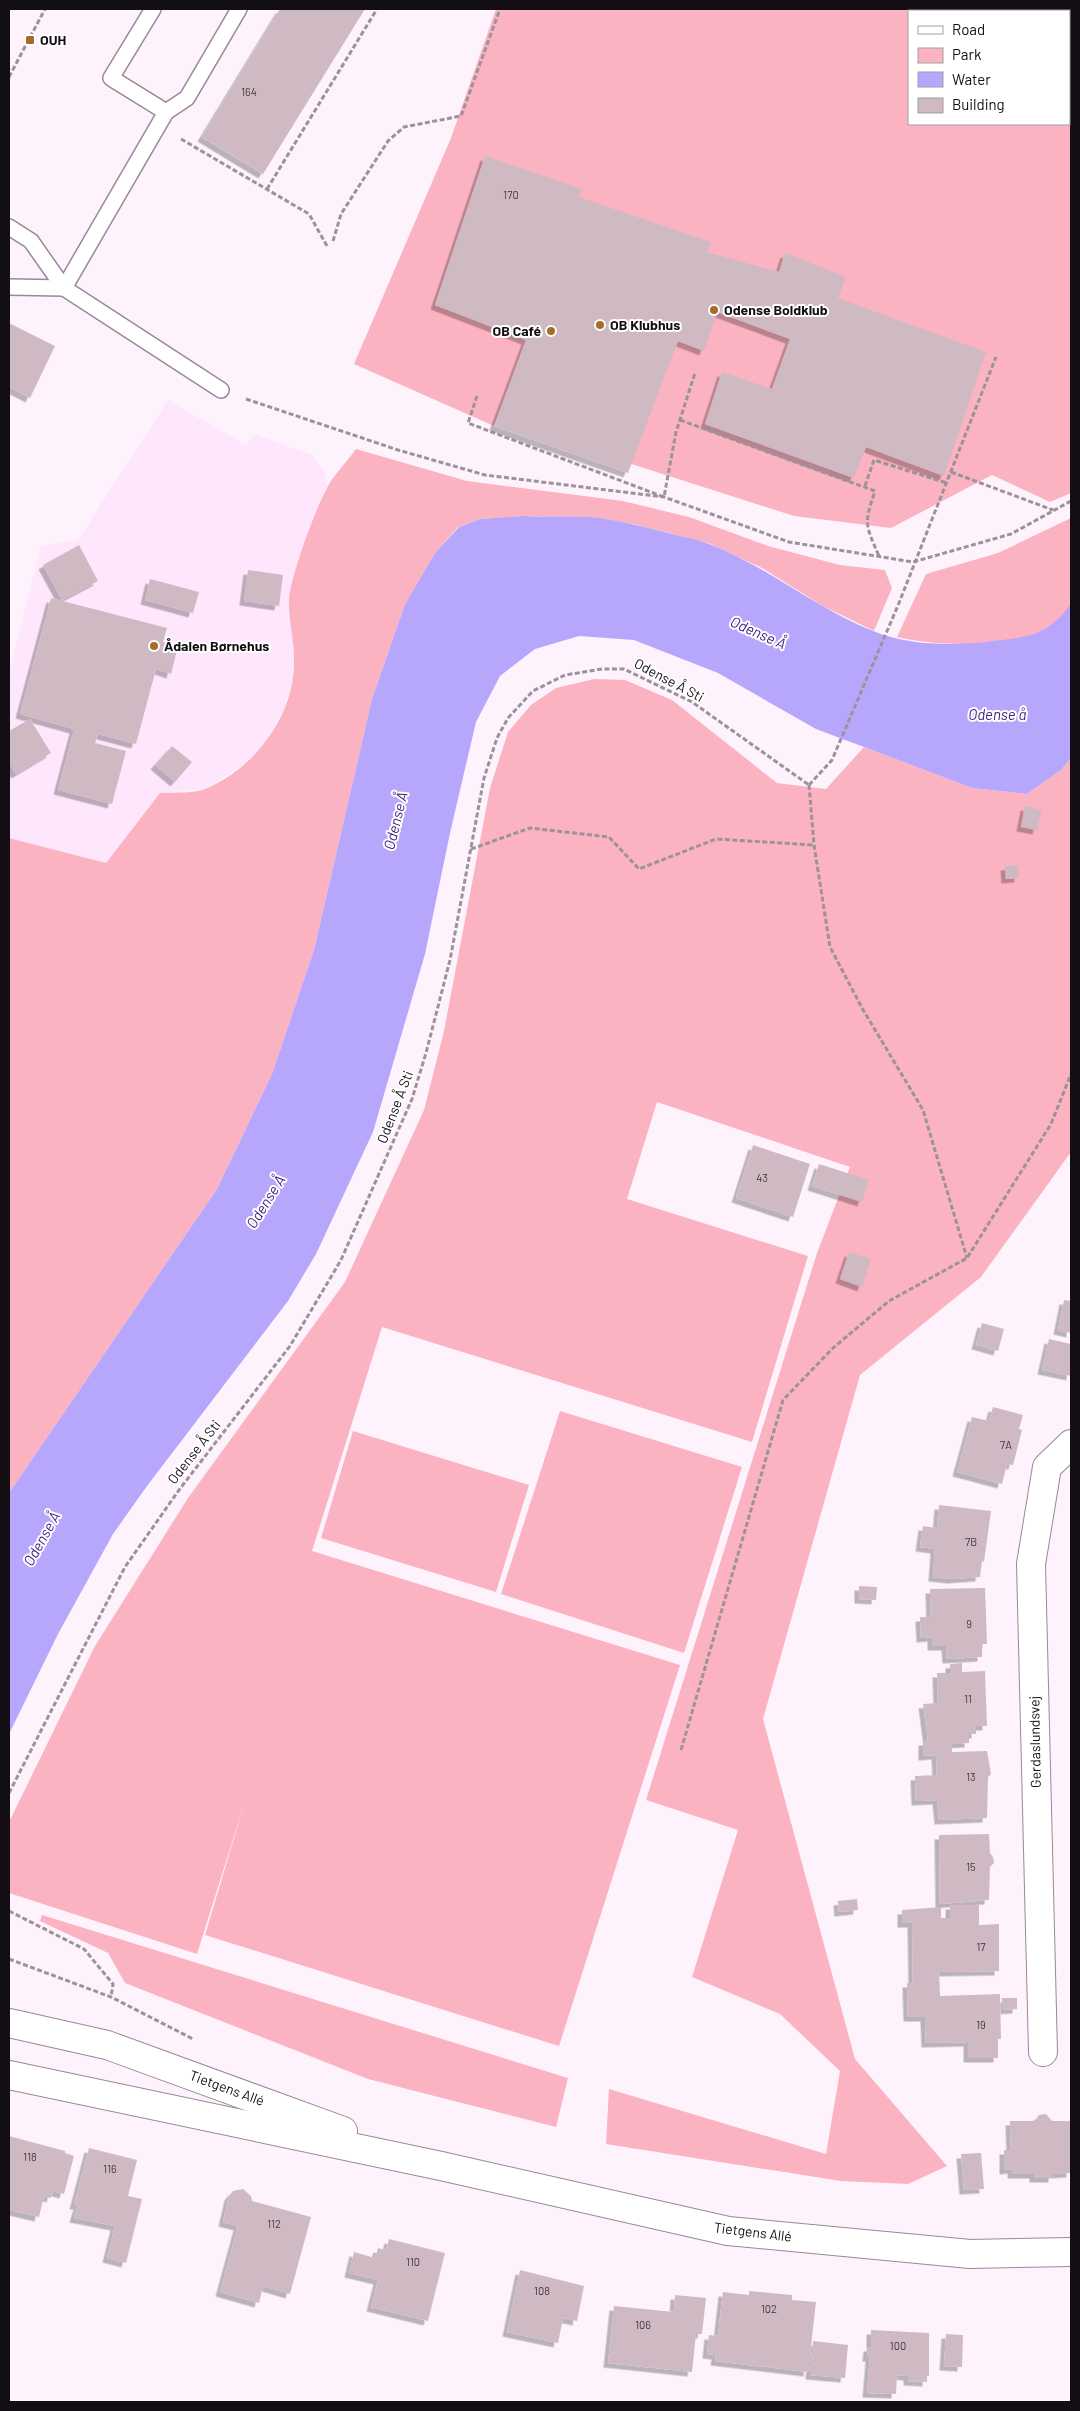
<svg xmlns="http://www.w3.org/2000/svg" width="1080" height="2411" font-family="Barlow,sans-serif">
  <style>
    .built { fill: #fee7fc }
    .green { fill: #fcb3c1; fill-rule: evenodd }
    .water { fill: #b6a6fc }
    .building { fill: #cfbac4; filter: url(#shadow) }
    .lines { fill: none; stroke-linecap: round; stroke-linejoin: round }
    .service-casing { stroke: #988997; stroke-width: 18 }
    .minor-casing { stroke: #988997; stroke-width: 30 }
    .secondary-casing { stroke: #988997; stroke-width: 30 }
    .path { stroke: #9b929a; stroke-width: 3; stroke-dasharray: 5 2.5; stroke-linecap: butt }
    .service { stroke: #fff; stroke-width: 15 }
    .minor { stroke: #fff; stroke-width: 28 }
    .secondary { stroke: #fff; stroke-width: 28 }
    .poi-dot { fill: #a66a2c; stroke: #fff; stroke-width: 2 }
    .labels { text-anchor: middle; stroke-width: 4; stroke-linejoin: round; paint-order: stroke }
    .number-label { font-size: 11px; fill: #42393f }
    .poi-label { font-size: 14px; font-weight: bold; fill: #130e13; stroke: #fff; text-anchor: start }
    .street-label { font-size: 14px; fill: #130e13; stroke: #fff }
    .water-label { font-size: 15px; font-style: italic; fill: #3e1d7f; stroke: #fff }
  </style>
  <defs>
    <filter id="shadow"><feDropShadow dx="-4.5" dy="4.5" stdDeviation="0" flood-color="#0004"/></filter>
  </defs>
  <rect width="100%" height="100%" fill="#fef3fd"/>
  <polygon class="built" points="168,400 246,445 254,434 313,455 326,475 327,488 297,564 289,598 295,663 292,687 283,711 268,741 239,768 204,789 160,793 106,863 9,838 9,672 41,546 78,540"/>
  <g class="green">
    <path d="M 496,9 L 1071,9 L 1071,493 L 1050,502 L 992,475 L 891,528 L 794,516 L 503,423 L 494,426 L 354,364 L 451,138 ZM 909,11 L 1069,11 L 1069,124 L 909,124 Z"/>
    <path d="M 356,449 L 467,481 L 623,501 L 689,517 L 768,546 L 840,565 L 885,570 L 892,588 L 874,631 L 823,606 L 762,568 L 708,543 L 633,524 L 590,517 L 522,516 L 480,519 L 458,527 L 435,553 L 405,604 L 372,699 L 314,950 L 272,1074 L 217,1189 L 9,1493 L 9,838 L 106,863 L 160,793 C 173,792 193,794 205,789 C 254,769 294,716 294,663 C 295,642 288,620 289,599 C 291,575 315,510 327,488 C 334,474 347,462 356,449 Z"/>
    <path d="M 1071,518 C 1071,532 1074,598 1071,605 C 1048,654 939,647 897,637 L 926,574 L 998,553 Z"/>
    <polygon points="594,679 625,680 672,700 777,783 826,789 864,747 972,788 1027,794 1061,770 1071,758 1071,1152 981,1277 860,1375 763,1719 855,2059 947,2166 908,2184 841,2181 606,2144 609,2089 826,2154 840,2071 780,2014 692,1977 738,1830 646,1800 817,1253 850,1167 663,1104 657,1102 627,1199 808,1256 752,1442 382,1327 312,1551 680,1665 559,2046 205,1935 245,1801 197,1954 9,1893 9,1822 95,1646 188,1498 345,1282 424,1110 444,1031 490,788 508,732 531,705 556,688"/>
    <polygon points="560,1411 742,1467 684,1653 501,1594"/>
    <polygon points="353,1431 529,1485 496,1592 321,1538"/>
    <polygon points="42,1915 568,2078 556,2127 368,2079 125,1983 108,1953 40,1921"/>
  </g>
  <path class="water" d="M 522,516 C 544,517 568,516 590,517 C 618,520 645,527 672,534 C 684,537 697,539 709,544 C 767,566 815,608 873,631 C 909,646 955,646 993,641 C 1030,637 1048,635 1071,604 L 1071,758 L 1061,770 L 1027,794 L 972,788 L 864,747 L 816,729 L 718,673 L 634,640 L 579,636 L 535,649 L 500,676 L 476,722 L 450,833 L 425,954 L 373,1132 L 316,1254 L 288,1301 L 147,1486 L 113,1534 L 58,1634 L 9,1734 L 9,1493 L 217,1189 L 272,1074 L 314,950 L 372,699 L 405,604 L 435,553 L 459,527 L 480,519 Z"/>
  <g class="building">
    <polygon points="280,9 365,9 263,174 202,137"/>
    <polygon points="485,156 582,189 579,197 711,242 707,252 779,272 785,253 846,277 838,298 986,352 944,476 866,447 854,478 705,424 722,372 772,389 790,339 717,312 704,351 678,341 628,473 494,426 526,340 435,305"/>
    <polygon points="9,323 55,346 30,398 9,387"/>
    <polygon points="79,545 98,581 62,600 43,565"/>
    <polygon points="248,570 283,575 279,606 244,601"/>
    <polygon points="150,579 199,592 193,613 145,600"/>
    <polygon points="51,598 167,628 163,642 178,646 171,674 156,669 136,744 98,734 95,743 126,751 112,804 58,790 74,729 20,714"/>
    <polygon points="30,719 51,753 16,774 9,762 9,731"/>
    <polygon points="172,746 192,762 175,782 155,765"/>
    <polygon points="1025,806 1042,810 1037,830 1021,827"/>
    <polygon points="1019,865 1019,878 1006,879 1005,866"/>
    <polygon points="753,1145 810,1164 793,1217 736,1198"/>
    <polygon points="819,1164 869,1180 862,1202 812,1186"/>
    <polygon points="849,1252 871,1259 862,1287 840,1279"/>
    <polygon points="1064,1300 1071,1301 1071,1333 1058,1330"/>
    <polygon points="982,1323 1004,1329 998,1351 976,1345"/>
    <polygon points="1049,1339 1071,1344 1071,1376 1042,1370"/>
    <polygon points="993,1407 1023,1415 1019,1429 1022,1430 1013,1465 1007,1464 1002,1484 957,1472 972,1417 989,1421"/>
    <polygon points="939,1505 991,1511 984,1562 982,1561 980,1577 952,1579 933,1577 935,1549 920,1547 923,1526 937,1528"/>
    <polygon points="859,1586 877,1587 876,1600 859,1599"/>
    <polygon points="985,1588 987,1644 982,1644 982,1657 947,1659 946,1646 932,1646 932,1637 921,1638 920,1617 931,1617 930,1589"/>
    <polygon points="962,1663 962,1672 985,1671 987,1726 976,1726 976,1734 969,1734 969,1743 952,1744 952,1752 987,1751 991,1774 988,1777 987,1818 939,1820 937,1800 916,1801 915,1776 937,1775 936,1755 923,1756 923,1741 928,1741 923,1704 938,1703 937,1673 950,1673 950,1664"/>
    <polygon points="989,1834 990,1853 993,1857 994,1863 990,1867 989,1900 940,1904 939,1835"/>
    <polygon points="857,1899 858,1910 839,1912 838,1901"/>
    <polygon points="950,1905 979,1905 979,1925 999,1924 999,1971 939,1972 940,1996 1000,1994 1001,2039 998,2039 998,2058 968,2058 968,2042 926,2043 925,2017 908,2017 907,1983 913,1983 912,1923 902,1923 902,1910 941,1907 941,1918 950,1918"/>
    <polygon points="1002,1998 1017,1998 1017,2009 1002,2010"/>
    <polygon points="1046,2114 1052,2121 1071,2121 1071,2173 1053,2174 1053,2178 1034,2178 1034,2174 1012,2174 1012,2169 1004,2170 1004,2150 1011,2150 1010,2121 1035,2121 1039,2115"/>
    <polygon points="9,2136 65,2151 65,2153 74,2156 64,2194 53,2191 51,2198 44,2196 39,2217 9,2210"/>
    <polygon points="89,2148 137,2160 128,2196 142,2199 126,2263 107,2258 115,2226 74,2218 78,2205 74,2205"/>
    <polygon points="981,2153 984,2189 964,2190 961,2154"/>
    <polygon points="243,2189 251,2196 252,2201 311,2217 290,2294 263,2286 259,2303 220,2292 238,2226 223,2222 229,2196 233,2191"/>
    <polygon points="389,2239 445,2253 428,2321 371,2307 378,2280 349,2273 354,2252 375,2258 378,2248 386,2250"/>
    <polygon points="520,2270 584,2286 577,2321 563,2318 558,2343 507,2332"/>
    <polygon points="749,2291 792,2295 792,2300 816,2302 808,2372 715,2361 716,2355 707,2354 709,2335 718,2336 723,2292 749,2295"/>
    <polygon points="675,2295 706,2298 702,2334 696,2334 692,2372 608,2363 614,2306 674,2312"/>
    <polygon points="871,2330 929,2333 929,2376 927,2376 927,2382 908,2381 908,2376 897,2375 896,2394 867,2393 870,2357 867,2357 868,2347 871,2347"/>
    <polygon points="946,2334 963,2335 962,2367 944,2366"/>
    <polygon points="813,2341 848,2345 845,2378 810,2375"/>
  </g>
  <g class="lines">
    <defs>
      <g id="service">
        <polyline points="153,9 111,78 166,112"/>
        <polyline points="9,227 31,241 64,288 221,390"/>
        <polyline points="9,287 64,288"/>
        <polyline points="64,288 166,112 187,98 239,9"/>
      </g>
      <polyline id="minor" points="1043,2052 1031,1564 1047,1467 1071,1444"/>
      <g id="secondary">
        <polyline points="9,2023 107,2045 343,2131"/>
        <polyline points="9,2075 441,2166 728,2231 970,2254 1071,2252"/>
      </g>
    </defs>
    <use href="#service" class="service-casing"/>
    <use href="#minor" class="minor-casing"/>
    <use href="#secondary" class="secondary-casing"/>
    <g class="path">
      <polyline points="9,77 45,9"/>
      <polyline points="181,139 309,214 327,246"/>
      <polyline points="267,189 377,9"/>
      <polyline points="333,241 341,214 388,141 404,127 461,116 500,9"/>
      <polyline points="477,396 468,423 664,497 676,432 695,373"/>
      <polyline points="246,399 398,450 485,475 664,497 789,542 913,562 1011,534 1071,501"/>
      <path d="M 680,420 L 875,491 C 864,524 865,524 879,556"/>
      <polyline points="951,472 1053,510"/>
      <polyline points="865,486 874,460 947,483"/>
      <polyline points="809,785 814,845 830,947 862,1008 923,1110 967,1258"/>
      <polyline points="809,785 832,760 899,603 996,357"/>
      <polyline points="471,849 530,828 609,837 639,869 716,839 814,845"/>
      <polyline points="681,1750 783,1400 833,1348 889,1301 967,1258 1051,1124 1071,1074"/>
      <polyline points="9,1793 125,1567 179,1490 290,1346 341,1260 412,1099 426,1053 450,960 484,778 497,738 508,718 533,691 565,675 602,669 624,669 692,702 809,785"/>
      <polyline points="9,1911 84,1949 113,1984 111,1997"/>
      <polyline points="9,1959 111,1997 193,2039"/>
    </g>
    <use href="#service" class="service"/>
    <use href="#minor" class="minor"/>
    <use href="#secondary" class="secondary"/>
  </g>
  <g class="poi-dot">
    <rect x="25" y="35" width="10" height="10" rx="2.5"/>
    <circle cx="714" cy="310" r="5"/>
    <circle cx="600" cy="325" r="5"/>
    <circle cx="551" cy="331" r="5"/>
    <circle cx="154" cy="646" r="5"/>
  </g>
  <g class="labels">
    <g class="number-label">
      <text x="249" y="96">164</text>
      <text x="511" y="199">170</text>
      <text x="762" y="1182">43</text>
      <text x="1006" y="1449">7A</text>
      <text x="971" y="1546">7B</text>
      <text x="969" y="1628">9</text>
      <text x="968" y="1703">11</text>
      <text x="971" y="1781">13</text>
      <text x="971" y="1871">15</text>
      <text x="981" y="1951">17</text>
      <text x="981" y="2029">19</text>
      <text x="30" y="2161">118</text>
      <text x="110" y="2173">116</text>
      <text x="274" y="2228">112</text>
      <text x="413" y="2266">110</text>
      <text x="542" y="2295">108</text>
      <text x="769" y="2313">102</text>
      <text x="643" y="2329">106</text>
      <text x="898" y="2350">100</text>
    </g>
    <g class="poi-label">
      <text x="40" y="45">OUH</text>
      <text x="724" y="315">Odense Boldklub</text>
      <text x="610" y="330">OB Klubhus</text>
      <text x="541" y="336" text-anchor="end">OB Café</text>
      <text x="164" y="651">Ådalen Børnehus</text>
    </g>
    <g class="street-label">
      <text transform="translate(669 680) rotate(28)" y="5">Odense Å Sti</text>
      <text transform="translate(395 1107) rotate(-69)" y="5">Odense Å Sti</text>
      <text transform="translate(194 1452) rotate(-52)" y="5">Odense Å Sti</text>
      <text transform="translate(1035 1742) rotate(-91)" y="5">Gerdaslundsvej</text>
      <text transform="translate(227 2088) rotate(20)" y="5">Tietgens Allé</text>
      <text transform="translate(753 2232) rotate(7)" y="5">Tietgens Allé</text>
    </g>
    <g class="water-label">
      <text transform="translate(758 633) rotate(24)" y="5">Odense Å</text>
      <text x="997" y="720">Odense å</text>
      <text transform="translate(396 821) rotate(-76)" y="5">Odense Å</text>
      <text transform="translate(266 1202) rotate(-58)" y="5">Odense Å</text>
      <text transform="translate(42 1539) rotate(-61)" y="5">Odense Å</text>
    </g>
  </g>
  <rect width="1080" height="2411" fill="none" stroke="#130e13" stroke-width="20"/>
  <rect x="908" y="10" width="162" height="115" fill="#ffffff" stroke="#a19fa1"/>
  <rect x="918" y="26" width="25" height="8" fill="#ffffff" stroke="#a19fa1"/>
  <text x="952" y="35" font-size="15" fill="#130e13">Road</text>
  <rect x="918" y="48" width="25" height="15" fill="#fcb3c1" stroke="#a19fa1"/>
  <text x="952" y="60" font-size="15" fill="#130e13">Park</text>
  <rect x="918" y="72" width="25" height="15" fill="#b6a6fc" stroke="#a19fa1"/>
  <text x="952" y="85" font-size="15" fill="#130e13">Water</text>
  <rect x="918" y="98" width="25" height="15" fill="#cfbac4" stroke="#a19fa1"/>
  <text x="952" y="110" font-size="15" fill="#130e13">Building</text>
</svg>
